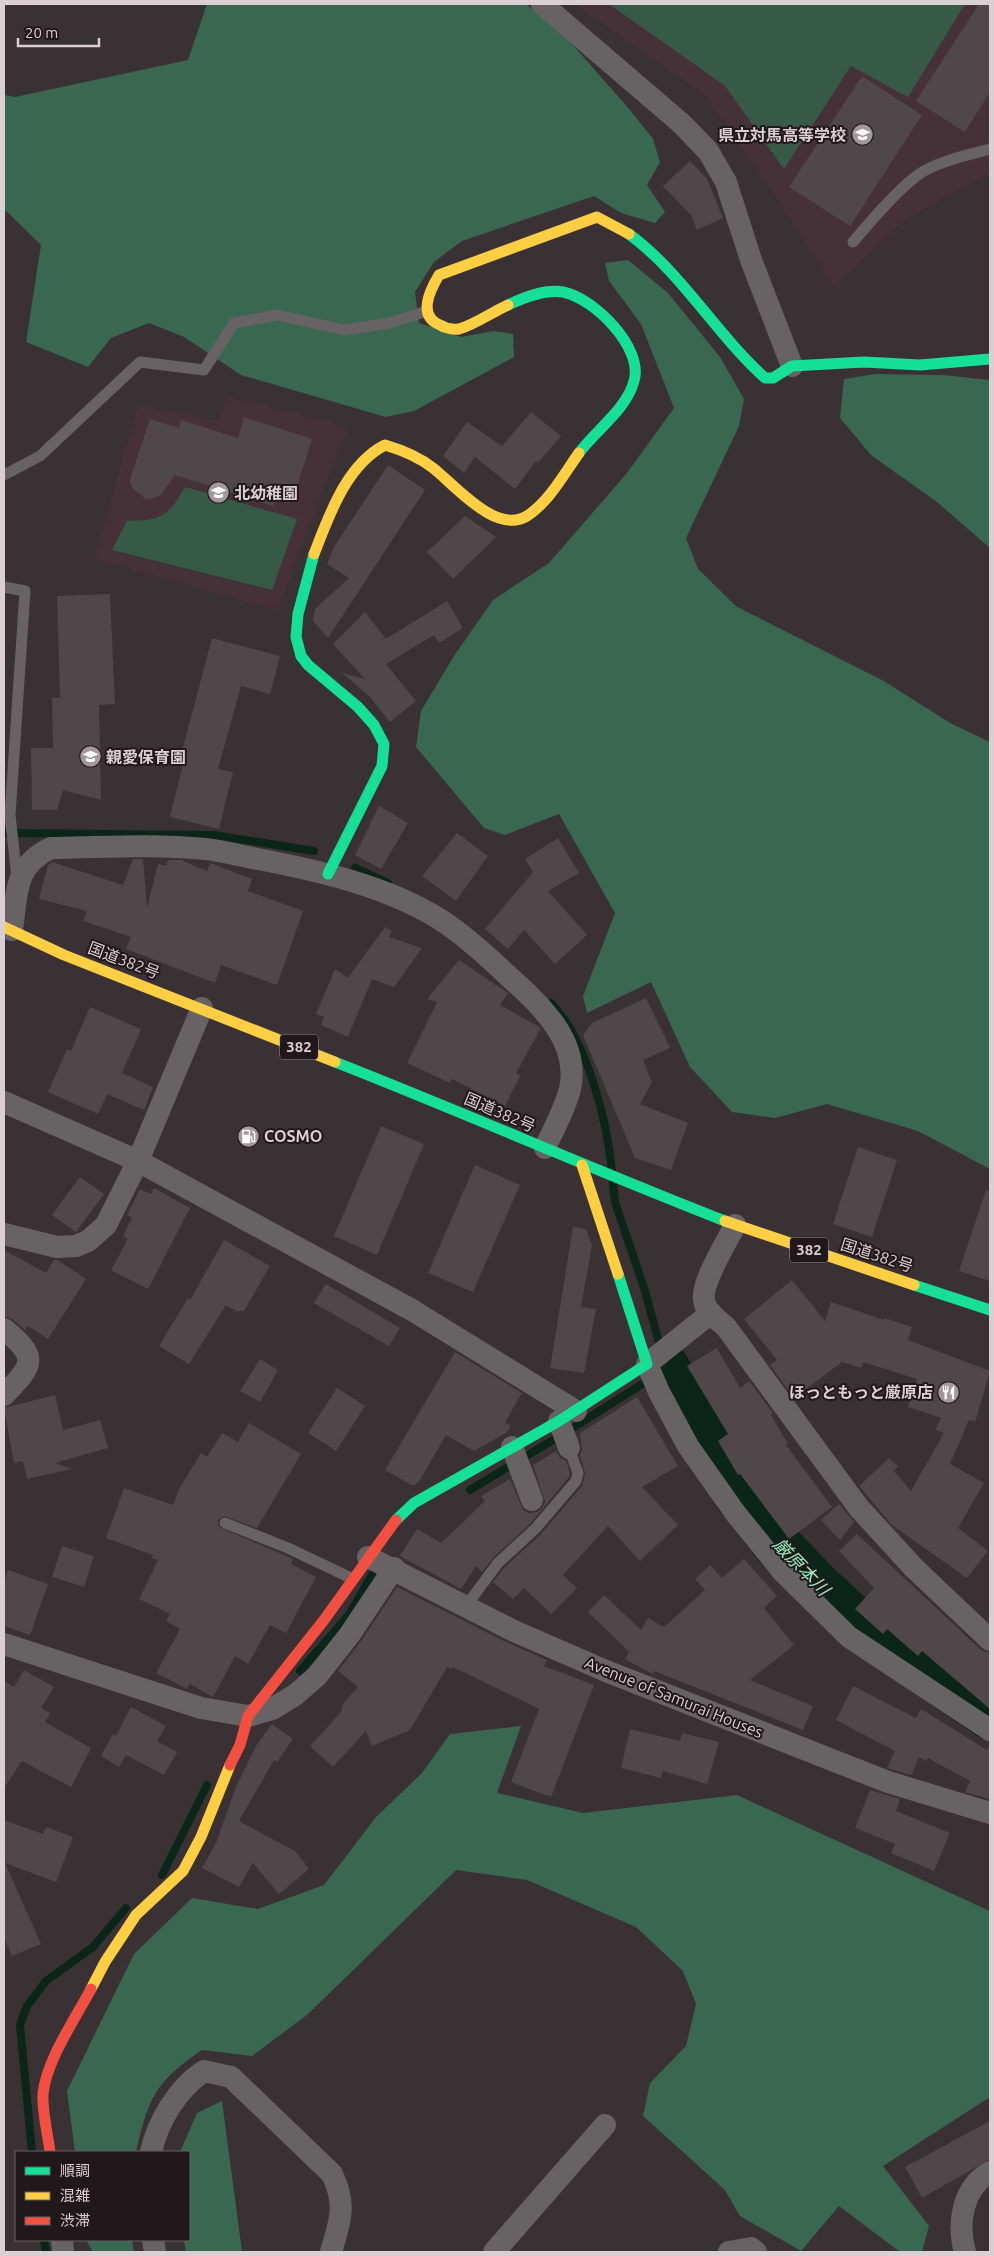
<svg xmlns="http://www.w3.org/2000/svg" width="994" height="2256" font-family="Ubuntu,'Noto Sans JP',sans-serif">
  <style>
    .built { fill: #473139 }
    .green { fill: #375947 }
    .forest { fill: #396751 }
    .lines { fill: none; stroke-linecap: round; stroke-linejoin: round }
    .stream { stroke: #0b251a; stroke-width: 8 }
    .river { stroke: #0b251a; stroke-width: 49 }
    .building { fill: #4f4749 }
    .lane { stroke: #676364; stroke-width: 11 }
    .street { stroke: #676364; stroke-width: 22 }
    .fast { stroke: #16e098; stroke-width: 11 }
    .slow { stroke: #ffcf43; stroke-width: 11 }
    .jam { stroke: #f24e42; stroke-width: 11 }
    .labels { text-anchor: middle; stroke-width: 4; stroke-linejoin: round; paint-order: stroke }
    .shield { fill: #20181b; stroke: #a2989c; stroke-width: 1 }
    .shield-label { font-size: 15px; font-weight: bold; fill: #dacfd3 }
    .poi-label { font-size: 16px; font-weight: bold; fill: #dacfd3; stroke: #20181b; text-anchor: start }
    .street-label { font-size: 16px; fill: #dacfd3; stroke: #20181b }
    .water-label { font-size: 18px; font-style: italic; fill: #97ecc0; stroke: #20181b }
  </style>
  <rect width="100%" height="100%" fill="#3a3134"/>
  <g class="built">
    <polygon points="575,4 990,4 990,176 985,175 904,220 834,286 782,206 705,95"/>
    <polygon points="227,396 348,427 277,610 95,559 138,405 220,421"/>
  </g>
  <g class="green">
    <polygon points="609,4 965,4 908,97 851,66 784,169 725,86"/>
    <path d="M 185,487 L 297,519 L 272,590 L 112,550 L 127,521 C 162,520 167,518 185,487 Z"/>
  </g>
  <g class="forest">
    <polygon points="207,4 526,4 565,36 630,110 653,139 660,162 647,185 665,212 655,223 621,213 594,196 462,241 434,262 415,292 419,323 461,337 493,331 513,334 514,357 414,411 386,417 241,375 184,337 149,323 111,338 88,367 26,342 41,245 4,209 4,95 15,97 188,60"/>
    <polygon points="628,260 668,293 720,357 744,399 739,426 686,538 698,569 737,607 882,680 952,724 990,742 990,1169 918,1131 827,1104 775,1118 732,1112 690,1067 651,982 587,1013 583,996 615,913 559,814 505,835 484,828 416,747 421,711 454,656 493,600 549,563 627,473 674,408 641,324 609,281 605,263"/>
    <polygon points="875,374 943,375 990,380 990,548 937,502 871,455 840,418 844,379"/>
    <path d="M 521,1726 L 497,1793 L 583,1813 L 737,1795 L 990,1911 L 990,2097 L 883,2166 L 929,2226 L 922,2252 L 900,2252 L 839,2206 L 801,2251 L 740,2216 L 725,2190 L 643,2116 L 650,2083 L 686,2046 L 696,2004 L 683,1971 L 636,1927 L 527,1880 L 456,1870 L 307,2015 L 252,2056 L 202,2050 C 155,2082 149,2097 136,2152 L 75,2152 L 67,2091 L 134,1954 L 192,1898 L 258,1909 L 324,1885 L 376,1817 L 422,1773 L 450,1734 Z"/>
    <polygon points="222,2101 242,2252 186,2252 184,2240 189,2240 189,2152 180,2152 197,2113"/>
    <polygon points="86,2240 132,2240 134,2252 93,2252"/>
  </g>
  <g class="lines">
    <g class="stream">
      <polyline points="4,833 214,835 314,851"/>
      <polyline points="355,868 388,883"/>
      <path d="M 551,1003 C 587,1039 607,1121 612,1171"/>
      <polyline points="574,1427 666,1369 645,1291 615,1202 613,1182"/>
      <polyline points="470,1490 558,1437"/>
      <polyline points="300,1671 349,1615 372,1575"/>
      <polyline points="162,1875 207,1785"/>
      <polyline points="32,2152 20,2025 27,2006 46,1981 93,1947 126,1908"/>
      <polyline points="44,2240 46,2252"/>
    </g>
    <polyline class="river" points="666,1369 739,1496 779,1547 819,1588 865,1630 990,1715"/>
  </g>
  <g class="building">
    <polygon points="979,4 990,4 990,92 965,132 916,101"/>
    <polygon points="862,76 922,115 850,226 789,187"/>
    <polygon points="690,161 707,179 723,218 697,230 691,215 663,186"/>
    <polygon points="531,412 561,436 538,463 536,461 515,489 475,457 464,473 443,456 467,422 502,446"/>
    <polygon points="244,417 312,439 292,502 276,497 273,506 175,475 161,495 154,498 146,499 133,489 130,481 132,473 150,419 179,428 181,420 238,438"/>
    <polygon points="388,465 425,490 328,638 313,621 315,609 349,578 327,564 334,547"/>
    <polygon points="465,516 496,537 453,579 427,552"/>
    <polygon points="110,594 115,704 99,705 101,800 63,790 57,810 32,810 31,748 53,748 52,698 60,698 57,596"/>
    <polygon points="447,601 463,628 439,643 434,635 386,664 416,701 390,722 369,696 342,673 365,679 333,644 365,612 386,639"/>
    <polygon points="212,638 280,656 270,694 241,686 218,769 233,772 219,829 170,817 185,756 181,755"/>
    <polygon points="379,806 408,823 381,869 355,855"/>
    <polygon points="457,833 488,856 456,901 422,876"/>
    <polygon points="558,838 579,873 548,891 587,935 555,964 524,930 508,949 485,929 533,872 525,859"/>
    <polygon points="133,859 143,859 147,908 158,864 166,866 168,860 181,860 207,871 210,863 252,879 248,891 303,911 277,985 221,965 215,983 126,949 131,937 83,921 87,911 39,899 48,865 52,862 123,885"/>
    <polygon points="385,927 392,931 389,937 422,948 394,987 372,979 348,1037 321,1025 324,1017 316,1014 335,969 348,978"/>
    <polygon points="459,960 508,993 500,1005 541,1028 516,1073 520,1076 505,1106 452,1079 450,1083 407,1063 437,1002 427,999"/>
    <polygon points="646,998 670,1048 643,1060 652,1082 640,1104 688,1123 671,1170 635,1158 583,1035 592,1023"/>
    <polygon points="90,1007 141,1029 122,1073 153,1087 144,1110 107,1094 98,1114 48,1092 67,1049 71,1051"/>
    <polygon points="381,1126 424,1144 377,1255 334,1236"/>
    <polygon points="858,1147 897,1160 872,1237 833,1224"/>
    <polygon points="475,1165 520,1185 473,1292 428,1273"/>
    <polygon points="80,1177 104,1194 76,1232 52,1215"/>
    <polygon points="154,1188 190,1208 148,1289 111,1270 128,1239 123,1236 132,1218 127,1215 140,1189 151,1194"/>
    <polygon points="986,1190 990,1191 990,1281 959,1271"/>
    <polygon points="573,1227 586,1229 592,1245 581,1307 596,1309 584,1373 550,1368"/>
    <polygon points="224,1240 270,1266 244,1311 236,1311 226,1305 189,1364 159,1346 188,1298 190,1300"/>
    <polygon points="4,1250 46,1273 54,1260 57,1260 86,1279 48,1339 28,1326 25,1330 12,1319 4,1316"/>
    <polygon points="792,1280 825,1321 831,1302 884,1320 884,1318 912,1327 908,1340 990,1371 975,1422 969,1420 950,1464 984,1483 958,1528 988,1551 967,1578 892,1525 859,1486 889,1458 898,1466 894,1471 911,1491 944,1433 935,1430 941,1418 908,1407 917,1379 863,1362 861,1368 842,1362 794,1398 770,1365 777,1360 744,1319"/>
    <polygon points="326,1284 400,1328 389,1346 314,1303"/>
    <polygon points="717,1348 740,1388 749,1381 773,1413 771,1415 788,1444 786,1445 832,1507 789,1539 740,1474 738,1475 718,1441 728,1434 687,1366"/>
    <polygon points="455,1352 522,1393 505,1422 511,1426 506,1433 474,1451 446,1435 419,1482 413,1486 385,1470"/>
    <polygon points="260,1359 278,1370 260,1402 240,1391"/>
    <polygon points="337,1388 365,1406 336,1451 308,1433"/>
    <polygon points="55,1395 63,1430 100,1420 108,1448 55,1463 72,1469 27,1479 23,1461 14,1463 4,1408"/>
    <polygon points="637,1397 678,1466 642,1487 678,1525 640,1561 608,1526 563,1575 577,1588 551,1614 524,1588 513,1599 493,1582 504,1568 541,1534 582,1486 585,1474 580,1455 582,1450 580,1433"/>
    <polygon points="249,1423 301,1454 257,1528 224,1516 218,1520 219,1527 293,1559 291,1564 316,1577 286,1633 270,1625 248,1664 235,1656 213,1697 190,1684 187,1689 156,1673 180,1629 166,1621 170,1614 139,1599 158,1560 152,1558 153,1555 106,1538 124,1488 173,1505 179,1489 201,1453 207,1457 222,1433 238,1442"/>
    <polygon points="556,1451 560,1458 566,1460 570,1473 569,1477 530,1524 493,1558 482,1572 476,1566 461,1589 400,1556 417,1529 441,1543 485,1501 481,1496 510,1479 523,1510 529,1513 537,1512 542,1508 545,1502 533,1465"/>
    <polygon points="839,1504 854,1522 840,1540 821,1520"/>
    <polygon points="857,1534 981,1650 990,1653 990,1709 922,1651 918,1656 887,1629 883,1634 855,1609 874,1588 839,1551"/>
    <polygon points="62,1546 94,1556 84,1587 52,1577"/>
    <polygon points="744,1559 777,1596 764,1608 794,1645 750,1680 813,1706 803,1730 654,1671 652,1674 625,1659 629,1652 588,1612 604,1595 641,1630 648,1618 664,1627 705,1590 695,1579 710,1565 722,1578"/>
    <polygon points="8,1570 48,1584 30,1635 4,1626 4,1583"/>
    <polygon points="397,1587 508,1643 547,1660 544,1666 594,1685 551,1797 511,1782 539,1709 453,1667 451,1669 447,1667 410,1730 372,1746 366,1731 333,1767 310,1746 341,1712 343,1704 358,1687 338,1671 361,1641"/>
    <polygon points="24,1670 54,1687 41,1708 50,1713 45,1722 91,1748 71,1787 22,1761 4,1788 4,1681 14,1687"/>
    <polygon points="853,1686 916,1718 921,1709 987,1750 990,1743 990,1799 965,1792 970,1781 928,1758 926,1761 919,1757 911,1775 887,1768 895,1751 836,1720"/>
    <polygon points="131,1707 166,1726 157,1741 177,1752 164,1775 126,1755 119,1767 101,1756 113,1734 116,1736"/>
    <polygon points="272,1724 293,1739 277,1762 274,1760 239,1821 295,1851 309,1869 279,1894 253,1863 239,1887 202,1868 216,1843 236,1787 256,1746"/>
    <polygon points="630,1729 680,1741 682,1733 719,1742 707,1784 663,1771 661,1778 621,1768"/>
    <polygon points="870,1790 900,1799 896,1811 950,1833 934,1871 891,1853 895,1844 855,1828"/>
    <polygon points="4,1820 43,1834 46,1827 73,1837 56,1882 5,1863 41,1944 12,1956 4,1938"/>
    <polygon points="990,2121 990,2159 922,2198 905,2167"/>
  </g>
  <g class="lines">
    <g class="lane">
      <path d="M 853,242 C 870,222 902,184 924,171 C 944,160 968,155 990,149"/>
      <polyline points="4,475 40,456 140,362 204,370 234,323 277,315 344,330 390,323 427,311"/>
      <polyline points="4,587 25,591 10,815 17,878"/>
      <polyline points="225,1523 288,1548 353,1579"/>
      <polyline points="466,1606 498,1563 535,1529 576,1481 578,1473 569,1448"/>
    </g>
    <g class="street">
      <polyline points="542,4 682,124 708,151 726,182 751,260 792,366"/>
      <path d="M 12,930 C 17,894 14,865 51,848 C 103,847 155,844 206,849 C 224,851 241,856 258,859 C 320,871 387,886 441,920 C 464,935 485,954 505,973 C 538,1003 581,1040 570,1089 C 565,1109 553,1130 545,1148"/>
      <polyline points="4,1102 138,1161 412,1310 576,1411"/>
      <path d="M 735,1225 C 727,1242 701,1282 704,1300 C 705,1311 718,1320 726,1327 L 859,1508 L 914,1568 L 990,1640"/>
      <polyline points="4,1234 57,1247 76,1246 88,1241 106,1225 138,1161 202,1008"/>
      <polyline points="711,1313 647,1364 659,1392 688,1446 736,1514 783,1572 849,1637 990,1730"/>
      <path d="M 4,1329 C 39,1358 34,1364 4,1395"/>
      <polyline points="559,1421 569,1448"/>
      <polyline points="512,1447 532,1500"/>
      <polyline points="368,1557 514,1631 606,1671 888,1782 990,1813"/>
      <polyline points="4,1644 201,1708 248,1716 272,1709 295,1695 317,1676 350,1634 394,1568"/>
      <path d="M 151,2152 C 158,2121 177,2089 204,2071 L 231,2077 L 332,2174 C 347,2205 340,2221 331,2252"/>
      <polyline points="62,2240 63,2252"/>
      <polyline points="153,2240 155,2252"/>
      <polyline points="494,2252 605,2125"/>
      <polyline points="729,2252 751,2248 756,2252"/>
      <path d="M 965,2252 C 957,2224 962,2188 990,2172"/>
    </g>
    <g class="fast">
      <path d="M 629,234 C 683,274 716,334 765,378 L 773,378 L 792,366 L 864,362 L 920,365 L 990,359"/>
      <path d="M 508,305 C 525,297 545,289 563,292 C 594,298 644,348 634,381 C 627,409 595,431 579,453"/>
      <polyline points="314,554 298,614 296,637 301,656 308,665 358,707 374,725 384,744 382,766 328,874"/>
      <path d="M 335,1062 C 465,1113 594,1170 725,1221"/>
      <polyline points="914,1285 990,1310"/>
      <polyline points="396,1520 414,1503 559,1421 647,1364 618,1274"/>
    </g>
    <g class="slow">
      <path d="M 508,305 C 492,312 476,324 459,329 C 453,330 445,328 440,325 C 417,316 430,290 439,275 L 597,217 L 629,234"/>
      <path d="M 314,554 C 329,516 346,465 385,445 C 402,450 419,457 433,468 C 456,486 496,535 527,516 C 549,502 564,474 579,453"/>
      <polyline points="4,927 64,955 335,1062"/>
      <polyline points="582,1165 618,1274"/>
      <polyline points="725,1221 914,1285"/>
      <polyline points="91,1989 105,1962 136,1915 183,1871 201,1837 230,1765"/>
    </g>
    <g class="jam">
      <polyline points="230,1765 240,1745 248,1716 324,1620 396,1520"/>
      <path d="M 50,2152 C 48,2134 42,2113 43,2094 C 46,2061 75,2019 91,1989"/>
    </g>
  </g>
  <defs>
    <symbol id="school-disc" viewBox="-11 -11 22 22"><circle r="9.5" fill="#a2989b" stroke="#20181b"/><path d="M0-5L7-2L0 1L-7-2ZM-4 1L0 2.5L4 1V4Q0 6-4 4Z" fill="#fff"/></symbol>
    <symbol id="fuel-disc" viewBox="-11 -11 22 22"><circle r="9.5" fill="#a2989b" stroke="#20181b"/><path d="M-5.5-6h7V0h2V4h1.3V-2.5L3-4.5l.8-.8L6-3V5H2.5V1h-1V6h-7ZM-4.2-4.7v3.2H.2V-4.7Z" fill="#fff"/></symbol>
    <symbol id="restaurant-disc" viewBox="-11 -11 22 22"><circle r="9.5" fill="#a2989b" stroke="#20181b"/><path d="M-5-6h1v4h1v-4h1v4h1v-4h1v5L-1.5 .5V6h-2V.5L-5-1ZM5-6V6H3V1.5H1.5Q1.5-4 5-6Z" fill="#fff"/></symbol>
  </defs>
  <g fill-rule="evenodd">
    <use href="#school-disc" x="850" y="122" width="25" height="25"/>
    <use href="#school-disc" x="206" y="480" width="25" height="25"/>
    <use href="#school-disc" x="78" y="744" width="25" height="25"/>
    <use href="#fuel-disc" x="236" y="1124" width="25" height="25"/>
    <use href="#restaurant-disc" x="936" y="1380" width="25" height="25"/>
  </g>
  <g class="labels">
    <g class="shield">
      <rect x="280" y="1034.5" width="38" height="25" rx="4"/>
      <rect x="790" y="1237.5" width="38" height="25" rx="4"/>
    </g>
    <g class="shield-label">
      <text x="299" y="1052">382</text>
      <text x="809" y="1255">382</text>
    </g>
    <g class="poi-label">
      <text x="846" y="141" text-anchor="end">県立対馬高等学校</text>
      <text x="234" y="499">北幼稚園</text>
      <text x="106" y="763">親愛保育園</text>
      <text x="264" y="1142">COSMO</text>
      <text x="933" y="1398" text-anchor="end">ほっともっと厳原店</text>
    </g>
    <g class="street-label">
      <text transform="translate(124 960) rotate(21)" y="6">国道382号</text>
      <text transform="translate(500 1112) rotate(23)" y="6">国道382号</text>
      <text transform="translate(877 1255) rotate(18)" y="6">国道382号</text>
      <text transform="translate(674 1697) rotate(22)" y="6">Avenue of Samurai Houses</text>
    </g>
    <g class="water-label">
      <text transform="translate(801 1567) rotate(46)" y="6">厳原本川</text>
    </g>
  </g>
  <rect width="994" height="2256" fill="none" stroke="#dacfd3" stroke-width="10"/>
  <rect x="15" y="2151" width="175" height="90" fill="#20181b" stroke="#6a6165"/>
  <rect x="25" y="2167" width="25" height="8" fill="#16e098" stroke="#6a6165"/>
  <text x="60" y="2176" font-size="15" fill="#dacfd3">順調</text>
  <rect x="25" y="2192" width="25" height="8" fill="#ffcf43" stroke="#6a6165"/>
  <text x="60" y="2201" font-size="15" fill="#dacfd3">混雑</text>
  <rect x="25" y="2217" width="25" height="8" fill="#f24e42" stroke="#6a6165"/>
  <text x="60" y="2226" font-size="15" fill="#dacfd3">渋滞</text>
  <path d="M18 38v8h81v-8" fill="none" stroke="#dacfd3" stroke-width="2.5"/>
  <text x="25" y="38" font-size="15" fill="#dacfd3" stroke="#20181b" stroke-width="4" paint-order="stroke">20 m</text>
</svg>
